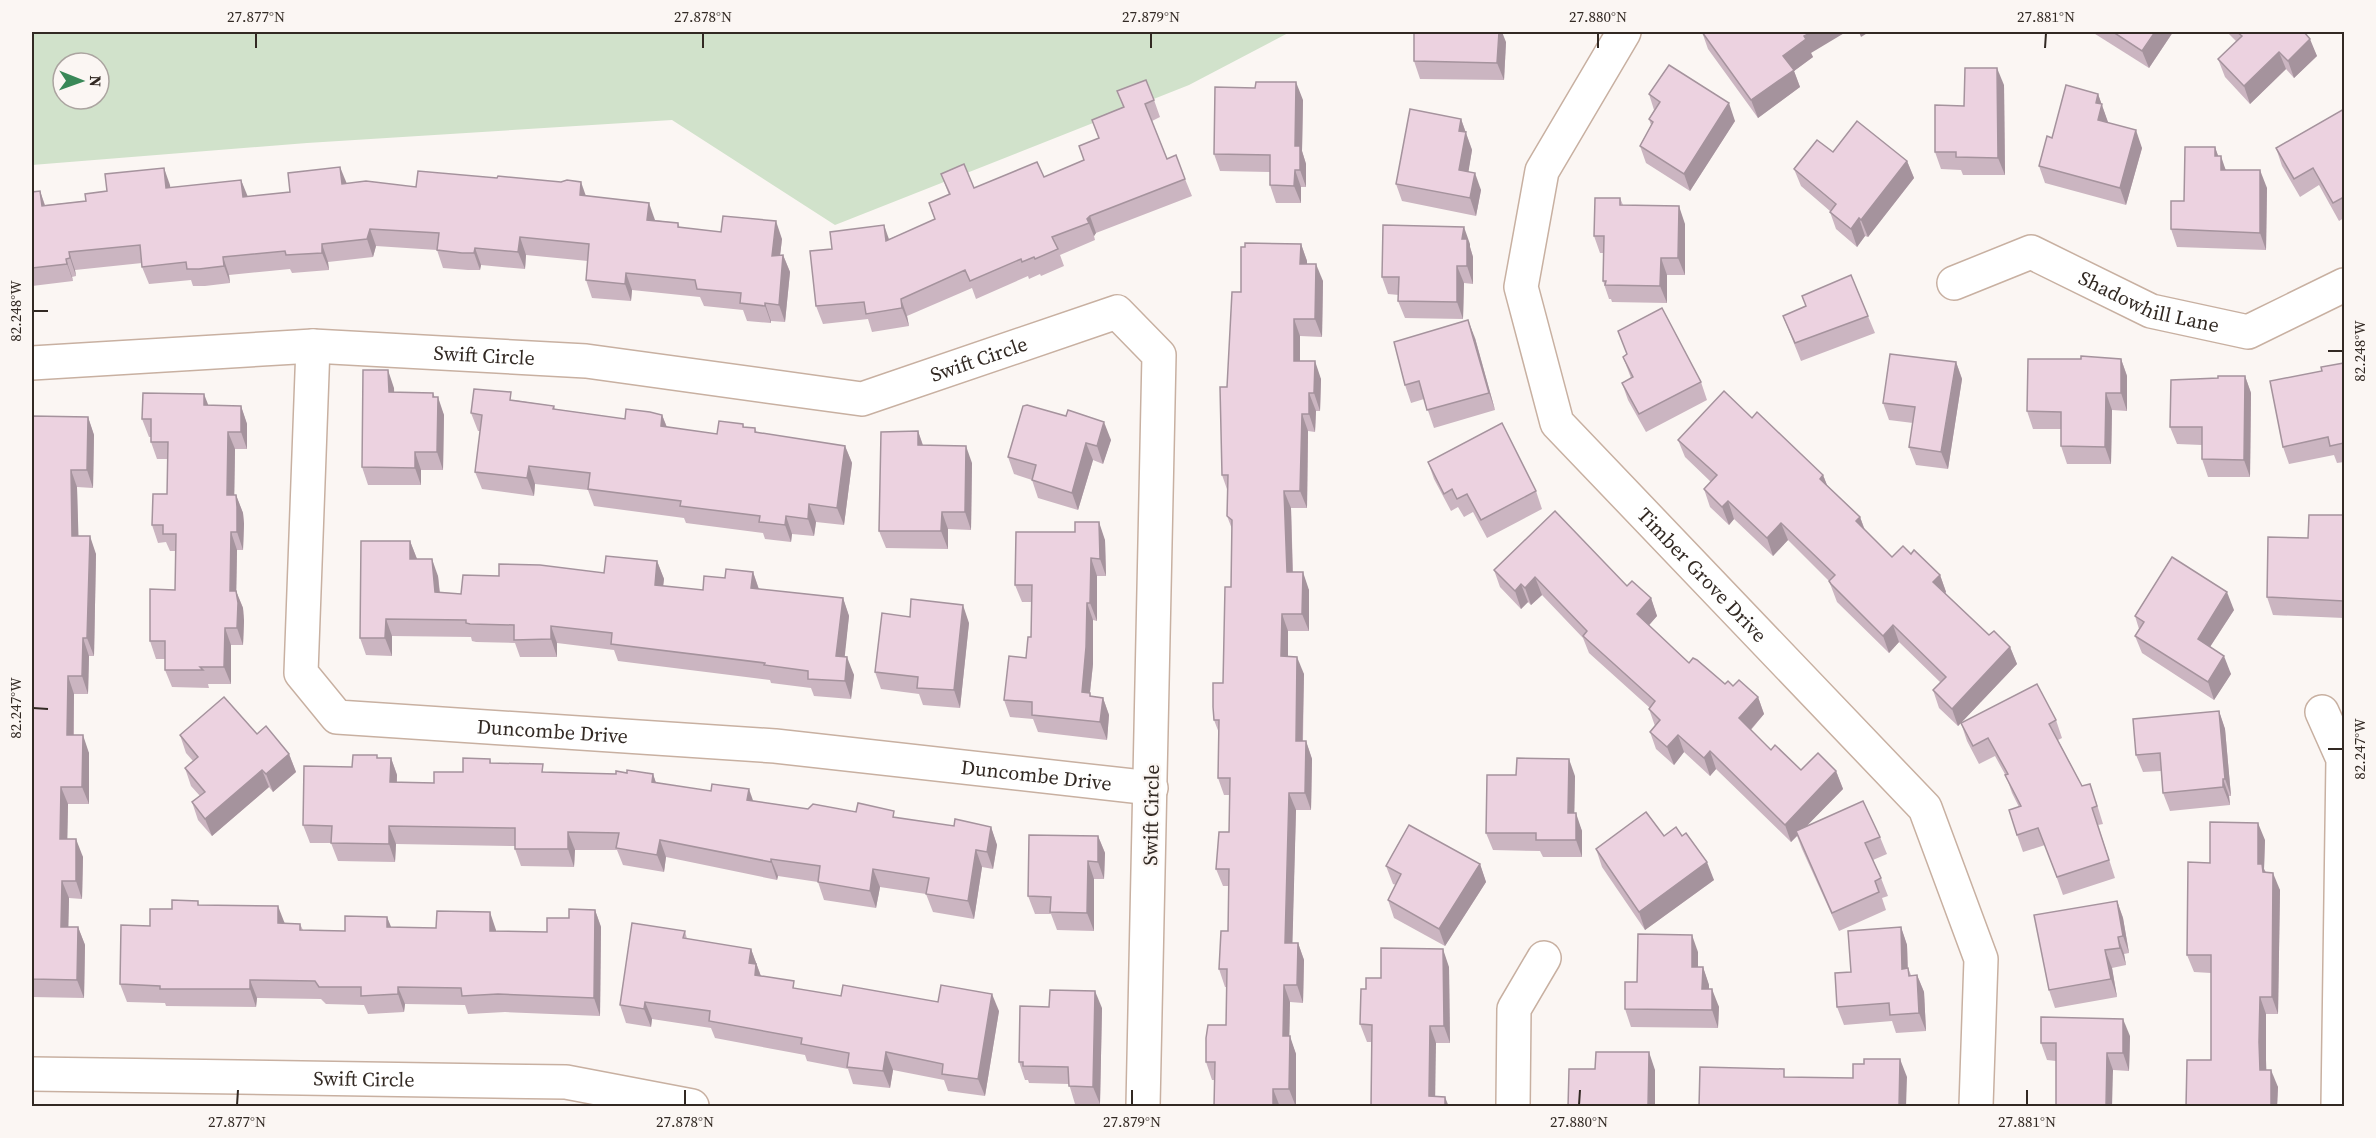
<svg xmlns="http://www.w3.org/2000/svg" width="2376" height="1138" font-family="'Source Serif 4',serif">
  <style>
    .green { fill: #d1e2cb; fill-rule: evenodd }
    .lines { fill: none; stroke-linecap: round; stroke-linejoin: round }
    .minor-casing { stroke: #c8b0a1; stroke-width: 36 }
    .minor { stroke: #fff; stroke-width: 33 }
    .wall { fill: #cbb5c1 }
    .shaded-wall { fill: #a5939d }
    .building { fill: #ecd2e0; stroke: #a5939d; stroke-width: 1.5 }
    .ticks { fill: none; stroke: #322923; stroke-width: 2 }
    .labels { text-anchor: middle; stroke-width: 4.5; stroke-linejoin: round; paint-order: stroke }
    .street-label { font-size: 20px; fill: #322923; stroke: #fbf6f3 }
    .neatline { fill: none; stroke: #322923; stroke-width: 2 }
    .ticks-label { font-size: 15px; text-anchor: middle; fill: #322923 }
  </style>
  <rect width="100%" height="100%" fill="#fbf6f3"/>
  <path class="green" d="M 32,32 L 1290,32 L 1189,85 L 835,225 L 672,120 L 307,143 L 32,165 ZM 63,63 L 99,63 L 99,99 L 63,99 Z"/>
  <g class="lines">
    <defs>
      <g id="minor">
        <path id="s1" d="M 1624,32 L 1542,171 L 1521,287 L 1557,423 L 1925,808 L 1981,959 L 1976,1106"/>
        <path id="s2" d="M 1954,283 L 2031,252 L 2151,311 L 2248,332 L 2344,285"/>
        <path id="s3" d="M 313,346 L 301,673 L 337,717 L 775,746 L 1151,788"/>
        <path id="s4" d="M 32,363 L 313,346 L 586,361 L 862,399 L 1117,312 L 1159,355 L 1143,1106"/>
        <polyline points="2322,712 2343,759 2338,1106"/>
        <path id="s5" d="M 32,1074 L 566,1082 L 692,1106"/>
        <polyline points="1513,1106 1514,1009 1544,958"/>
      </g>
    </defs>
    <use href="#minor" class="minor-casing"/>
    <use href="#minor" class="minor"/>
  </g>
  <g class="wall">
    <polygon points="1702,32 1811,53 1813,57 1794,71 1800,87 1758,118 1708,49"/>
    <polygon points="2092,32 2173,32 2149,68"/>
    <polygon points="2227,32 2305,32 2317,56 2294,78 2286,69 2250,104 2225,77 2218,59 2237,42"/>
    <polygon points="1506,42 1504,80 1420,79 1414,61"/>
    <polygon points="2004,85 2005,175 1963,175 1961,170 1941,169 1935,152 1964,106"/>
    <polygon points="1117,91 1154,100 1160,117 1152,121 1167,159 1185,179 1192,196 1096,233 1094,236 1095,240 1060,255 1064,266 1041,276 1040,274 1029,279 1028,276 976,299 972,288 907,316 909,326 872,332 868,319 823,324 816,306 832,249 889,239 935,220 929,203 949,195 941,174 974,188 1044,177 1084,160 1079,146 1099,139 1092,120 1123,107"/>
    <polygon points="1649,94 1735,121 1690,191 1646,163 1640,146 1651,125 1649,119 1654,110"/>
    <polygon points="2098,94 2108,123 2142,148 2126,205 2045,183 2039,166 2052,138"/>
    <polygon points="1303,100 1302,151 1306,164 1306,187 1301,187 1301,203 1276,203 1270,185 1270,172 1220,171 1214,154"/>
    <polygon points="2344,109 2344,218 2339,221 2319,185 2300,197 2282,166 2276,148"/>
    <polygon points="1461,119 1472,150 1468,172 1481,190 1476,216 1402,201 1396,184"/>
    <polygon points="2215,147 2218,156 2226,170 2267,188 2266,250 2177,247 2171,229 2184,201"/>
    <polygon points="1833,152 1907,161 1914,178 1868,237 1865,236 1857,247 1836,229 1830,212 1830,211 1801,186 1794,169"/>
    <polygon points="241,180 247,197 290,192 347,183 586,196 655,220 678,223 680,228 782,239 780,255 783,255 790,272 785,322 771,321 771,323 747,321 743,310 704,306 700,297 632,290 631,301 592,298 586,280 588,261 526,255 525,269 481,265 480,270 468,270 443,268 437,250 376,246 373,257 328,262 329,270 292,273 290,269 229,275 230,283 205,286 193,286 191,280 149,284 142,267 142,263 75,270 76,276 72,277 73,281 32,286 32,192 40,191 45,205 86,201 170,185 170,188"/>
    <polygon points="1620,198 1623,205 1685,224 1685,275 1667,275 1667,303 1612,302 1611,299 1609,299 1603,281 1603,253 1600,253 1594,236"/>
    <polygon points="1301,244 1307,261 1307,264 1323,281 1322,337 1300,336 1300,361 1321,379 1320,411 1316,411 1315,432 1308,431 1307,508 1291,508 1293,572 1309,590 1309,631 1288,631 1288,657 1304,674 1303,741 1306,741 1312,759 1311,810 1296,810 1292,943 1298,943 1304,960 1303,1003 1290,1002 1289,1036 1296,1054 1296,1107 1214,1107 1214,1080 1212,1080 1206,1062 1226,1025 1227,987 1225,987 1219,969 1228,931 1229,886 1223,886 1216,869 1229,832 1230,795 1224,795 1218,778 1219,733 1214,720 1223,683 1231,587 1232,529 1227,516 1228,492 1222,475 1227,387 1241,292"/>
    <polygon points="1470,244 1470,247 1473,257 1473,284 1464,283 1463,319 1405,318 1398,301 1399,295 1388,294 1382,277"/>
    <polygon points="1802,296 1868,316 1875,333 1801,361 1783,316 1806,306"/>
    <polygon points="1475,338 1495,410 1434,428 1424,399 1411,403 1405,385"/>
    <polygon points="1623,357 1701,382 1707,400 1646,432 1628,400 1622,383 1631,378"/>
    <polygon points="2121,359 2127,376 2127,411 2112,410 2111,464 2067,464 2061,446 2061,429 2033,429 2027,411"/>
    <polygon points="1956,362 1962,379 1948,469 1916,465 1909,447 1913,423 1889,420 1883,403"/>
    <polygon points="2344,363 2344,462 2337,463 2334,455 2289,464 2283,447 2322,371"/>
    <polygon points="2245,376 2251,393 2250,477 2208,477 2202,459 2202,445 2177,444 2170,427 2218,378"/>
    <polygon points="394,388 394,392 435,397 444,415 443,470 421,470 421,485 368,485 362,467"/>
    <polygon points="514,400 554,406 555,409 625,419 662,415 667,427 717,434 743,424 744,427 755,428 757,433 845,446 852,463 844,525 816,522 814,536 792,534 791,542 765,539 763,533 686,523 684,518 594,506 588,490 535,484 534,496 482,489 475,472 480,431 478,431 471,413"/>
    <polygon points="209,406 241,406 247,424 247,449 235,449 234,495 236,495 243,513 244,524 243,550 237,550 236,591 243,608 244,621 243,645 231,645 231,684 208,684 209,688 172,687 165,670 165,659 156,659 150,641 175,590 175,551 170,551 166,542 158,543 152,525 167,494 168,459 157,459 151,442 151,437 149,437 142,419"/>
    <polygon points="1023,406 1111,440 1103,464 1093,460 1078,510 1038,498 1032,480 1014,474 1008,457"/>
    <polygon points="32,410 34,416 88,417 94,435 93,488 77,487 78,536 96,554 94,656 89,656 88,694 74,694 74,735 89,753 89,804 68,804 67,839 83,857 82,899 69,898 68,927 78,927 85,945 84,998 32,997"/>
    <polygon points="1752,418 1823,475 1827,485 1860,517 1865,530 1892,557 1911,554 1940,575 1946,592 1945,593 1989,635 2010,647 2017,664 1961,723 2056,720 2062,738 2058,740 2082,786 2096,801 2103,824 2098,825 2115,878 2063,895 2045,845 2023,852 2017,835 2019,807 2012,793 2006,776 1995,756 1979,764 1967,741 1961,723 1958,726 1939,708 1933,690 1941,683 1899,642 1889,653 1837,602 1829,581 1788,540 1773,556 1734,519 1729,525 1710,507 1704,489 1711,482 1685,457 1678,440"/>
    <polygon points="918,431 923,445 972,463 971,530 948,529 948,549 886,548 879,531"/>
    <polygon points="1428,462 1536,491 1542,509 1487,538 1473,512 1464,517 1458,507 1451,511 1434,479"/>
    <polygon points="2344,515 2344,618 2273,615 2267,597 2308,538"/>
    <polygon points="1075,532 1105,540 1106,576 1097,576 1097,621 1093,620 1093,664 1090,693 1091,697 1103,698 1109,715 1107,740 1038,732 1033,719 1010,717 1004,700 1026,658 1031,637 1031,602 1022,602 1015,585"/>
    <polygon points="410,541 417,559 438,576 440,592 461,594 499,576 604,573 657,561 664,579 663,586 703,590 725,578 753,572 759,589 843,598 849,616 844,657 854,675 851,699 814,696 811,688 771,683 770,680 618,661 614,650 557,643 557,657 520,657 515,643 476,642 472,641 471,637 392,636 392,656 366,655 360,638"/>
    <polygon points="1494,570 1627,586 1651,598 1657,616 1649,625 1689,663 1725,684 1733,686 1758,697 1764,714 1751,730 1771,750 1801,770 1836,771 1843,789 1806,826 1880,837 1887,854 1873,860 1881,878 1888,896 1882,898 1886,910 1839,931 1802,849 1797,836 1791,842 1716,769 1710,776 1684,752 1674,765 1656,749 1650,732 1655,726 1649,709 1650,708 1589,653 1583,638 1542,595 1531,605 1528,602 1521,609 1500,587"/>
    <polygon points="2234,610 2210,647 2231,674 2214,700 2142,653 2135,636 2139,629 2135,616"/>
    <polygon points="969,623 960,708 923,705 919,694 881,689 875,672"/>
    <polygon points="2219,711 2225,729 2231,796 2229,796 2230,805 2170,811 2163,793 2161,771 2143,772 2136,755"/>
    <polygon points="257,734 289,754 296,772 273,792 269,787 212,836 198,820 192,802 200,796 191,786 185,768 193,761 186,753 180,735"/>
    <polygon points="378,758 391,758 397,775 397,782 434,783 463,772 490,759 491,763 546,772 616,774 627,773 653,774 656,783 753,801 808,809 856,812 954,826 991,827 997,845 993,869 982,867 974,919 933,912 926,894 880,887 876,908 824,900 818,882 778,876 777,880 666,857 664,872 623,865 617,850 575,850 574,867 521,866 515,849 515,846 396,844 395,862 338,861 331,843 310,843 303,825 352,767"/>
    <polygon points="1575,776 1574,813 1582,831 1582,857 1543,857 1540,851 1493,850 1486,833"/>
    <polygon points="1098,836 1105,853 1104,879 1094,879 1094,931 1057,930 1051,914 1035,914 1028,896"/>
    <polygon points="1664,836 1714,880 1645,930 1602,867 1596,849"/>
    <polygon points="2265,840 2264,869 2266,872 2280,890 2278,1014 2266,1014 2266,1070 2278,1087 2277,1107 2186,1107 2211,1060 2211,973 2194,972 2187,955 2210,863"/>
    <polygon points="1480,864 1486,882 1445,946 1394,918 1388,900 1396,885 1393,884 1386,866"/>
    <polygon points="2117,901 2123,918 2129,953 2124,954 2126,965 2112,968 2117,997 2055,1008 2049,990"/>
    <polygon points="199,905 285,923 300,924 303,930 345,931 387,917 391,928 496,930 496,931 547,932 569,918 595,910 601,927 600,1016 505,1012 468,1014 465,1005 405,1004 404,1012 368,1014 364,1005 326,1004 321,999 257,998 256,1007 166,1006 165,1003 127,1002 120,984 150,926"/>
    <polygon points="1901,927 1907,945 1908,968 1911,975 1917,975 1924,992 1926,1031 1896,1033 1892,1021 1844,1025 1837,1007 1851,972"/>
    <polygon points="685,931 687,939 751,949 761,976 796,989 841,996 938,1002 999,1011 985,1096 948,1091 944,1080 893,1070 890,1088 853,1084 848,1069 807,1061 805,1055 715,1038 711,1028 652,1019 651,1027 626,1023 620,1005"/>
    <polygon points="1698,952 1698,967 1703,967 1709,985 1709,989 1719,1007 1718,1028 1631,1027 1625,1009 1637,982"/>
    <polygon points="1449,967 1450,1043 1436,1043 1371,1107 1372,1042 1367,1042 1360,1024 1366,989 1381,978"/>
    <polygon points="1102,1008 1100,1104 1075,1104 1069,1084 1029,1083 1028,1080 1025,1080 1019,1062"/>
    <polygon points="2130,1036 2129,1071 2113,1070 2056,1061 2047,1060 2041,1043"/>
  </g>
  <g class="shaded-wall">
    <polygon points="1499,32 1502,32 1506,42 1504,80 1497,63"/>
    <polygon points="1812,32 1846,32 1811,53 1813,57 1794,71 1800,87 1758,118 1751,100 1783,56 1804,36"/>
    <polygon points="1859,32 1869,32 1861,37"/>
    <polygon points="2155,32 2173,32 2149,68 2142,51"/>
    <polygon points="2303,32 2305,32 2308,41 2310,39 2317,56 2294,78 2288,61"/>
    <polygon points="2279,52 2286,69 2250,104 2244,86"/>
    <polygon points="1997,68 2004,85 2005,175 1998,158"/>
    <polygon points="1296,82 1303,100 1302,151 1306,164 1306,187 1300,170 1295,146"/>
    <polygon points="2098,94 2108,122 2104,137 2098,120 2096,103"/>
    <polygon points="1729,103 1735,121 1690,191 1684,174"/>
    <polygon points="1461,119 1472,150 1466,187 1459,170 1459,131"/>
    <polygon points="2136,130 2142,148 2126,205 2120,188"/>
    <polygon points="2215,147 2221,164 2221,156 2227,174 2227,187 2215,156"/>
    <polygon points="1907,161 1914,178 1868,237 1861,220"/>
    <polygon points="340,167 347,184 342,184"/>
    <polygon points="164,168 170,185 172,206 166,188"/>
    <polygon points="1295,170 1301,187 1301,203 1294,186"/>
    <polygon points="2260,170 2267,188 2266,250 2260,233"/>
    <polygon points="1475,173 1481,190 1476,216 1470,198"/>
    <polygon points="241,180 248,197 243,197"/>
    <polygon points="581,182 587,199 580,195"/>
    <polygon points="40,191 46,209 42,206"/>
    <polygon points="649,203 655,220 647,220"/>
    <polygon points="1679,206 1685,224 1685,275 1678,258"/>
    <polygon points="1090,216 1096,233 1094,236 1087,219"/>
    <polygon points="1859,218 1865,236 1857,247 1851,229"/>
    <polygon points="776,221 782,239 778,274 772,256"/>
    <polygon points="884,225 890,242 886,241"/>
    <polygon points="1464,227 1470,244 1470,247 1473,257 1473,284 1467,266 1462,239"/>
    <polygon points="370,229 376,246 373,257 367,239"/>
    <polygon points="520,237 526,255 525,269 518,252"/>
    <polygon points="322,244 328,262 329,270 322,253"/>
    <polygon points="1301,244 1307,261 1307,281 1300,264"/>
    <polygon points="475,248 481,265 480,270 474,253"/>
    <polygon points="69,252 75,270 76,276 70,258"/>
    <polygon points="783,255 790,272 785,322 779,305"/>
    <polygon points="223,257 229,275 230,283 224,266"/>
    <polygon points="1661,258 1667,275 1667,303 1660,286"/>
    <polygon points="66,259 72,277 73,281 67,264"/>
    <polygon points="1316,264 1323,281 1322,337 1315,319"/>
    <polygon points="1457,266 1464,283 1463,319 1457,302"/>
    <polygon points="626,273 632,290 631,301 625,284"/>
    <polygon points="901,299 907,316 909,326 902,308"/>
    <polygon points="765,303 771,321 771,323 765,306"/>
    <polygon points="1294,319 1300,336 1300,378 1294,361"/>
    <polygon points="1468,320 1475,338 1495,410 1489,393"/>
    <polygon points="2121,359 2127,376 2127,411 2121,393"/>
    <polygon points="1315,361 1321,379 1320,411 1314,393"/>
    <polygon points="1956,362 1962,379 1948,469 1941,452"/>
    <polygon points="388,370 394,388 395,410 389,392"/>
    <polygon points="2245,376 2251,393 2250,477 2244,460"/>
    <polygon points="433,393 438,406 438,397 444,415 443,470 437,452"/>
    <polygon points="1309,393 1316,411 1315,432 1309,414"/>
    <polygon points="2106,393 2112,410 2111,464 2105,447"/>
    <polygon points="204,394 211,412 204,405"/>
    <polygon points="241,406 247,424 247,449 241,432"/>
    <polygon points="1302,414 1308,431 1307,508 1300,491"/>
    <polygon points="662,415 669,433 661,426"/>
    <polygon points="88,417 94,435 93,488 87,470"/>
    <polygon points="1104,422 1111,440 1103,464 1097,446"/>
    <polygon points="918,431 924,449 918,445"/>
    <polygon points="228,432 235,449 234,513 227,495"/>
    <polygon points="1086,443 1093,460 1078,510 1072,493"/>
    <polygon points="845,446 852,463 844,525 837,508"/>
    <polygon points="966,446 972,463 971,530 965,512"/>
    <polygon points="415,452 421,470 421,485 415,468"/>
    <polygon points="529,466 535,484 534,496 527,478"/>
    <polygon points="71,470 77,487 79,553 72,536"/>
    <polygon points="1823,475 1830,493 1820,479"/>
    <polygon points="1284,491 1291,508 1293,589 1287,572"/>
    <polygon points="236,495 243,513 244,524 243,550 237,532"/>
    <polygon points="1728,501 1734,519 1729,525 1722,507"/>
    <polygon points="809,504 816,522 814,536 808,519"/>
    <polygon points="942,512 948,529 948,549 941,531"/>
    <polygon points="786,516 792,534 791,542 785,525"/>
    <polygon points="1860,517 1866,534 1856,521"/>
    <polygon points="1099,522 1105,540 1106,576 1100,559"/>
    <polygon points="1781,523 1788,540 1773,556 1767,538"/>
    <polygon points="231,532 237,550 236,608 230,591"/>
    <polygon points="90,536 96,554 94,656 87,638"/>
    <polygon points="410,541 417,559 410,559"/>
    <polygon points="1091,558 1097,576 1097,621 1090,603"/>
    <polygon points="432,559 438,576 441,609 435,592"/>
    <polygon points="657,561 664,579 661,602 655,585"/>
    <polygon points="753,572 759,590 751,588"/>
    <polygon points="1303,572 1309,590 1309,631 1302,614"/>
    <polygon points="1940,575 1946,592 1940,599 1933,582"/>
    <polygon points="1535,577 1542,595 1531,605 1525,588"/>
    <polygon points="1521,584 1528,602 1521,609 1515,591"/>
    <polygon points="236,591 243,608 244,621 243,645 237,628"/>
    <polygon points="2227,592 2234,610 2204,656 2198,639"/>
    <polygon points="843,598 849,616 843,673 836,656"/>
    <polygon points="1651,598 1657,616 1643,632 1637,614"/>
    <polygon points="1087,603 1093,620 1093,664 1088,709 1082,692"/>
    <polygon points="963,605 969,623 960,708 954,690"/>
    <polygon points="1282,614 1288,631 1288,674 1281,656"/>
    <polygon points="386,619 392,636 392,656 385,638"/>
    <polygon points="1893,625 1899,642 1889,653 1883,636"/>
    <polygon points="551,626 557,643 557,657 551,639"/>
    <polygon points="225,628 231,645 231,684 224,667"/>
    <polygon points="83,638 89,656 88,694 82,676"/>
    <polygon points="2010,647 2017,664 1958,726 1952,709"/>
    <polygon points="2224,656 2231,674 2214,700 2208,682"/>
    <polygon points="847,657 854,675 851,699 845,681"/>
    <polygon points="1297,657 1304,674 1302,758 1296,741"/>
    <polygon points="68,676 74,694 73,753 67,735"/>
    <polygon points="1758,697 1764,714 1745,736 1739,718"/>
    <polygon points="1103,698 1109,715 1107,740 1100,722"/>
    <polygon points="2219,711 2225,729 2231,796 2225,779"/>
    <polygon points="83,735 89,753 89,804 82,787"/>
    <polygon points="1678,735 1684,752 1674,765 1667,747"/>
    <polygon points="1306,741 1312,759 1311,810 1305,793"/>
    <polygon points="1710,751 1716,769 1710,776 1704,758"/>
    <polygon points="289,754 296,772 273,792 266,774"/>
    <polygon points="391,758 397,775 396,800 390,782"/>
    <polygon points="1569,759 1575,776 1574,830 1568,813"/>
    <polygon points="262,770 269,787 212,836 205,819"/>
    <polygon points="1836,771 1843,789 1791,842 1785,825"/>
    <polygon points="653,774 659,792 652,782"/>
    <polygon points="2223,779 2229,796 2230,805 2223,787"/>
    <polygon points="61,787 68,804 67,857 60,839"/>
    <polygon points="749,789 755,806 747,800"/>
    <polygon points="1289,793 1296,810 1292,960 1285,943"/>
    <polygon points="1576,813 1582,831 1582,857 1576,840"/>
    <polygon points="2258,823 2265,840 2264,869 2269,881 2258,864"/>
    <polygon points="389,826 396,844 395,862 389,844"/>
    <polygon points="991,827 997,845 993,869 987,852"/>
    <polygon points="568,832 575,850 574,867 568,849"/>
    <polygon points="1098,836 1105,853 1104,879 1098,862"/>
    <polygon points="76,839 83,857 82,899 76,881"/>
    <polygon points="660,840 666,857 664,872 657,855"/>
    <polygon points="976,850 982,867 974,919 968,901"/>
    <polygon points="771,859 778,876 777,880 771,862"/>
    <polygon points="1088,861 1094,879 1094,931 1087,913"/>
    <polygon points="1707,862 1714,880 1645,930 1639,912"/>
    <polygon points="1480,864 1486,882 1445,946 1439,929"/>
    <polygon points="873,869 880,887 876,908 870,891"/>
    <polygon points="2273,873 2280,890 2278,1014 2272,997"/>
    <polygon points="62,881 69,898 68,944 61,927"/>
    <polygon points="2117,901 2123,918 2129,953 2123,936"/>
    <polygon points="278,906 285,924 278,923"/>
    <polygon points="595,910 601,927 600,1016 594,998"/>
    <polygon points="490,912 496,930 496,949 490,931"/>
    <polygon points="387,917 394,934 387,927"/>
    <polygon points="78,927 85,945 84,998 77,980"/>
    <polygon points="1901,927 1907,945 1908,986 1902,969"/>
    <polygon points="1692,935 1698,952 1698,984 1692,967"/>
    <polygon points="2118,937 2124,954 2126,965 2120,948"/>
    <polygon points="1298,943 1304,960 1303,1003 1297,985"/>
    <polygon points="751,949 763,982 761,992 749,963"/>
    <polygon points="1443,949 1449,967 1450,1043 1444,1026"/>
    <polygon points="2105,950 2112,968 2117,997 2111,979"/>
    <polygon points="1703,967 1709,985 1709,1006 1702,989"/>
    <polygon points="1917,975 1924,992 1926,1031 1919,1013"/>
    <polygon points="250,980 257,998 256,1007 250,989"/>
    <polygon points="1284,985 1290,1002 1289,1054 1283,1036"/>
    <polygon points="398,987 405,1004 404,1012 398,994"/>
    <polygon points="1712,989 1719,1007 1718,1028 1712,1010"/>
    <polygon points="1095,991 1102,1008 1100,1104 1093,1087"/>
    <polygon points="992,994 999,1011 985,1096 978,1079"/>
    <polygon points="2260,997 2266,1014 2266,1060 2267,1087 2260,1070 2259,1042"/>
    <polygon points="645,1002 652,1019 651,1027 644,1009"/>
    <polygon points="2123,1019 2130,1036 2129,1071 2123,1053"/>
    <polygon points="1430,1026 1436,1043 1435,1107 1429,1096"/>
    <polygon points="1290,1036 1296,1054 1296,1107 1289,1089"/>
    <polygon points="886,1052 893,1070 890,1088 883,1071"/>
    <polygon points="1649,1052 1655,1070 1655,1107 1648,1107"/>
    <polygon points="2107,1053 2113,1070 2112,1107 2106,1107"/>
    <polygon points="1900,1059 1907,1077 1906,1107 1899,1107"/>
    <polygon points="2271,1070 2278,1087 2277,1107 2271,1107"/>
    <polygon points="1273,1089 1280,1107 1273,1107"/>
    <polygon points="1445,1097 1449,1107 1445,1107"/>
  </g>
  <g class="building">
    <polygon points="1414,32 1499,32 1497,63 1414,61"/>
    <polygon points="1702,32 1812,32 1804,36 1806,39 1783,56 1794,70 1751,100"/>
    <polygon points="2113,32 2155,32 2142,51"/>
    <polygon points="2237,32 2304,32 2310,39 2288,61 2279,52 2244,86 2218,59 2242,36"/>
    <polygon points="1669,65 1729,103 1684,174 1640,146 1653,122 1649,119 1660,102 1649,94"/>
    <polygon points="1965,68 1997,68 1998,158 1956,157 1956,152 1935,152 1935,105 1964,106"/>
    <polygon points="1146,80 1154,100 1145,104 1167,159 1176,155 1185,179 1090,216 1087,219 1089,223 1052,237 1058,249 1035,259 1034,257 1022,262 1021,259 970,281 965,270 901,299 902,308 866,314 864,302 816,306 810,251 832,249 830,232 884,225 886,241 935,219 929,203 950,194 941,174 964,164 974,188 1037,162 1044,177 1084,160 1079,146 1099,138 1092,120 1124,107 1117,91"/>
    <polygon points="1256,82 1296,82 1295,146 1300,146 1300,170 1295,170 1294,186 1270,185 1270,155 1214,154 1215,87 1255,88"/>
    <polygon points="2066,85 2098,94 2096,103 2102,104 2098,120 2136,130 2120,188 2039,166 2047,136 2052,138"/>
    <polygon points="1410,109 1461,119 1459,131 1466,132 1459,170 1475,173 1470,198 1396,184"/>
    <polygon points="2344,109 2344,197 2333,203 2313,168 2294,179 2276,148"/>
    <polygon points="1857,121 1907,161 1861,220 1859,218 1851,229 1830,212 1836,204 1794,169 1817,140 1833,152"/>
    <polygon points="2185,147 2215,147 2215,156 2221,156 2221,170 2260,170 2260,233 2171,229 2171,201 2184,201"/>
    <polygon points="340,167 342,184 366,181 416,187 418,171 497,178 498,176 561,182 567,180 581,182 580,195 649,203 647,220 678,223 678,227 721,232 723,216 776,221 772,256 783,255 779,305 765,303 765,306 740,303 741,293 697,289 695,280 626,273 625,284 586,280 589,244 520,237 518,252 475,248 474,253 462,253 437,250 439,233 370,229 367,239 322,244 322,253 286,255 285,251 223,257 224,266 199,269 187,269 186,262 142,267 140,245 69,252 70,258 66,259 67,264 32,268 32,192 40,191 42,206 86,201 85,194 107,191 105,174 164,168 166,188 241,180 243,197 290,192 288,173"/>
    <polygon points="1595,198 1620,198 1620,205 1679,206 1678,258 1661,258 1660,286 1605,285 1606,281 1603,281 1604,236 1594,236"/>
    <polygon points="1383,225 1464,227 1462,239 1467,239 1467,266 1457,266 1457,302 1398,301 1399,277 1382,277"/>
    <polygon points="1245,243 1301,244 1300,264 1316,264 1315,319 1294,319 1294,361 1315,361 1314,393 1309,393 1309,414 1302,414 1300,491 1284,491 1287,572 1303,572 1302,614 1282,614 1281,656 1297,657 1296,741 1306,741 1305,793 1289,793 1285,943 1298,943 1297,985 1284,985 1283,1036 1290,1036 1289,1089 1273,1089 1273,1107 1214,1107 1215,1062 1206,1062 1206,1038 1208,1025 1226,1025 1227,969 1219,969 1221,931 1228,931 1229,869 1216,869 1219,832 1229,832 1230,778 1218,778 1219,720 1214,720 1213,707 1213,683 1223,683 1225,587 1231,587 1232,520 1227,516 1228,475 1222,475 1220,387 1227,387 1232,292 1241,292 1241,247 1245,247"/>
    <polygon points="1851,275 1868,316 1795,343 1783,316 1806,306 1802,296"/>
    <polygon points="1662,308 1701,382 1639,414 1622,383 1633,377 1623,357 1627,354 1618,331"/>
    <polygon points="1468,320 1489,393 1427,410 1419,381 1405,385 1394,342"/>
    <polygon points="1890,354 1956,362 1941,452 1909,447 1915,407 1883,403"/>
    <polygon points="2081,356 2121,359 2121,393 2106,393 2105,447 2061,446 2061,412 2027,411 2028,359 2081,359"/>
    <polygon points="2344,363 2344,443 2330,446 2328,437 2283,447 2270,381 2322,371 2321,367"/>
    <polygon points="363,370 388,370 389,392 433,393 433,397 438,397 437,452 415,452 415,468 362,467"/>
    <polygon points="2218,376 2245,376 2244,460 2202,459 2202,427 2170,427 2171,380 2218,378"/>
    <polygon points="474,389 511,392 510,400 554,406 553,409 625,419 626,409 650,412 662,415 661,426 717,434 719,421 743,424 743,427 755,428 755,432 845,446 837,508 809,504 808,519 786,516 785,525 759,522 760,516 680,506 681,501 588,489 590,473 529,466 527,478 475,472 482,415 471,413"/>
    <polygon points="1724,391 1752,418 1757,412 1823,475 1820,479 1860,517 1856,521 1892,557 1903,546 1911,554 1914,550 1940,575 1933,582 1989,635 1994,631 2010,647 1952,709 1933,690 1946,677 1893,625 1883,636 1831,584 1829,581 1835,575 1781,523 1767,538 1728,501 1722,507 1704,489 1717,475 1678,440"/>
    <polygon points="143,393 204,394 204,405 241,406 241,432 228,432 227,495 236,495 237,507 237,532 231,532 230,591 236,591 238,603 237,628 225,628 224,667 200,667 203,670 165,670 165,641 150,641 150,589 175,590 176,534 163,534 163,525 152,525 153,494 167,494 168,442 151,442 151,419 142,419"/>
    <polygon points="1027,405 1066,416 1068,410 1104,422 1097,446 1086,443 1072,493 1032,480 1036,465 1008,457 1023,406"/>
    <polygon points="32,416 88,417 87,470 71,470 72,536 90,536 87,638 83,638 82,676 68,676 67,735 83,735 82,787 61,787 60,839 76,839 76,881 62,881 61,927 78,927 77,980 32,979"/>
    <polygon points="1502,423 1536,491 1481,520 1467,494 1457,499 1452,489 1444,494 1428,462"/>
    <polygon points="918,431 918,445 966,446 965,512 942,512 941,531 879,531 881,432"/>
    <polygon points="1555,511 1627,586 1632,581 1651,598 1637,614 1689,663 1693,658 1697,660 1725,684 1728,681 1733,686 1739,680 1758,697 1739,718 1771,750 1775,745 1801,770 1818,753 1836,771 1785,825 1710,751 1704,758 1678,735 1667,747 1650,732 1660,720 1649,709 1655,701 1583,636 1587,631 1535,577 1525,588 1521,584 1515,591 1494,570"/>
    <polygon points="2309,515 2344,515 2344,601 2267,597 2268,537 2308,538"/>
    <polygon points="1075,522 1099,522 1100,559 1091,558 1090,603 1087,603 1086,647 1082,692 1090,693 1090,696 1103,698 1100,722 1032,715 1032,702 1004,700 1009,656 1026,658 1028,637 1031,637 1032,585 1015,585 1016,532 1075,532"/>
    <polygon points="361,541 410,541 410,559 432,559 435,592 461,594 463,575 499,576 499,564 540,565 604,573 606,556 657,561 655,585 703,590 704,576 725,578 726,569 753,572 751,588 843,598 836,656 847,657 845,681 808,679 808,671 764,665 765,663 611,644 612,633 551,626 551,639 514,640 514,625 470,624 466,623 466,620 386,619 385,638 360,638"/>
    <polygon points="2172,557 2227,592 2198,639 2224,656 2208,682 2135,636 2144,622 2135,616"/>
    <polygon points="911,599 963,605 954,690 917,688 918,677 875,672 882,613 910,617"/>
    <polygon points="2037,684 2056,720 2049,724 2082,786 2090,784 2097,806 2092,808 2109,860 2057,877 2038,828 2017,835 2009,810 2021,806 2005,775 2008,774 1988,738 1973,746 1961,723"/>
    <polygon points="224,697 257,734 266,726 289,754 266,774 262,770 205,819 192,802 205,792 185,768 198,757 180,735"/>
    <polygon points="2219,711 2225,779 2223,779 2223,787 2163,793 2160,753 2136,755 2133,719"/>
    <polygon points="353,755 377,755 377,758 391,758 390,782 434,783 434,772 463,772 463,758 490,759 490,763 543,764 542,772 616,774 616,771 627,773 627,770 653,774 652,782 711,791 712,784 749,789 747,800 808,809 813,804 856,812 858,803 894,811 893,817 954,826 955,819 991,827 987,852 976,850 968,901 926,894 929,878 873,869 870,891 818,882 820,866 771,859 771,862 660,840 657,855 616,848 619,833 568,832 568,849 515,849 515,828 389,826 389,844 331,843 332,826 303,825 304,766 352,767"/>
    <polygon points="1517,758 1569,759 1568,813 1576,813 1576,840 1536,840 1536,833 1486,833 1487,775 1516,775"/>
    <polygon points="1863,801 1880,837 1865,843 1881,878 1875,881 1879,892 1832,913 1796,831"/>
    <polygon points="1646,812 1664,836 1676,827 1682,836 1686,833 1707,862 1639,912 1596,849"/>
    <polygon points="2210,822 2258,823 2258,864 2262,864 2263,872 2273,873 2272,997 2260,997 2259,1042 2260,1070 2271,1070 2271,1107 2186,1107 2187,1060 2211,1060 2211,955 2187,955 2188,862 2210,863"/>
    <polygon points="1409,825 1480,864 1439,929 1388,900 1401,874 1386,866"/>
    <polygon points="1029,835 1098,836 1098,862 1088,861 1087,913 1050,912 1051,897 1028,896"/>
    <polygon points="172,900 198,901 198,905 278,906 278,923 300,924 300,930 345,931 345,916 387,917 387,927 436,928 437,911 490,912 490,931 547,932 547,918 569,918 569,909 595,910 594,998 498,994 462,996 461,988 398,987 398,994 361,996 361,987 319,987 315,981 250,980 250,989 160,989 160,986 120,984 121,925 150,926 150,909 172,909"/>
    <polygon points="2117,901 2123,936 2118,937 2120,948 2105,950 2111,979 2049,990 2034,915"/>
    <polygon points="632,923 685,931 683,938 751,949 749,963 756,964 755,975 794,981 793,988 841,996 843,985 938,1002 941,985 992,994 978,1079 942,1074 943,1064 886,1052 883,1071 847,1067 849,1053 801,1044 802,1038 709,1021 710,1011 645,1002 644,1009 620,1005"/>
    <polygon points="1901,927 1902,969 1908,968 1909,976 1917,975 1919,1013 1890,1015 1889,1003 1837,1007 1835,973 1851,972 1848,931"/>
    <polygon points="1638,934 1692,935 1692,967 1703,967 1702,989 1712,989 1712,1010 1625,1009 1625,982 1637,982"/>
    <polygon points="1381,948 1443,949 1444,1026 1430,1026 1429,1096 1445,1097 1445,1107 1371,1107 1372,1025 1360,1024 1361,989 1366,989 1366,978 1381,978"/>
    <polygon points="1050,990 1095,991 1093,1087 1069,1086 1068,1067 1023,1066 1023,1062 1019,1062 1020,1006 1049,1007"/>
    <polygon points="2041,1017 2123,1019 2123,1053 2107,1053 2106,1107 2056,1107 2056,1043 2041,1043"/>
    <polygon points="1596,1052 1649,1052 1648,1107 1568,1107 1569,1069 1595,1069"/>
    <polygon points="1864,1059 1900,1059 1899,1107 1699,1107 1700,1067 1784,1069 1784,1077 1853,1078 1853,1064 1864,1064"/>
  </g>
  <path class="ticks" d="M 256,48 L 256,33M 703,48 L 703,33M 1151,48 L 1151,33M 1598,48 L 1598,33M 2045,48 L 2046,33M 33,311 L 48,311M 2328,351 L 2343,351M 33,708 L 48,709M 2328,749 L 2343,749M 237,1105 L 238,1090M 685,1105 L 685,1090M 1132,1105 L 1132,1090M 1579,1105 L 1580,1090M 2027,1105 L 2027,1090"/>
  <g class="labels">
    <g class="street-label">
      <text dy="7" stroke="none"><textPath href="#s2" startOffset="212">Shadowhill Lane</textPath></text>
      <text dy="7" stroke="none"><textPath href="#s4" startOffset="453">Swift Circle</textPath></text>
      <text dy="7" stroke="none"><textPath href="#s4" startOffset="957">Swift Circle</textPath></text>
      <text dy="7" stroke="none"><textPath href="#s1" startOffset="630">Timber Grove Drive</textPath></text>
      <text dy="7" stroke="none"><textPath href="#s3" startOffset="600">Duncombe Drive</textPath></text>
      <text dy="7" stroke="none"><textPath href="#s3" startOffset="1086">Duncombe Drive</textPath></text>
      <text transform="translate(1151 815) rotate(-89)" y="7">Swift Circle</text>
      <text dy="7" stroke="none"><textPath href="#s5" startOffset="332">Swift Circle</textPath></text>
    </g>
  </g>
  <rect width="2376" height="1138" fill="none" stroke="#fbf6f3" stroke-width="66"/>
  <g transform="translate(81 81) rotate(91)"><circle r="28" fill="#fbf6f3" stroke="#aba4a0" stroke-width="1.5"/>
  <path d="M0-4.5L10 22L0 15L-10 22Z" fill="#398858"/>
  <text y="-9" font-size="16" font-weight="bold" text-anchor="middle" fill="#322923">N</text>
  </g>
  <rect x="33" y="33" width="2310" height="1072" class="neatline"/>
  <g class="ticks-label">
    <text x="256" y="22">27.877°N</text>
    <text x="703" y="22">27.878°N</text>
    <text x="1151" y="22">27.879°N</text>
    <text x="1598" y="22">27.880°N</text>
    <text x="2046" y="22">27.881°N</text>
    <text transform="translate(16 311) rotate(-90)" y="5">82.248°W</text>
    <text transform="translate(2360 351) rotate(-90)" y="5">82.248°W</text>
    <text transform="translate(16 708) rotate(-90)" y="5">82.247°W</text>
    <text transform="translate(2360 749) rotate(-90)" y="5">82.247°W</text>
    <text x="237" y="1127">27.877°N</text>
    <text x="685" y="1127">27.878°N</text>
    <text x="1132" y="1127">27.879°N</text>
    <text x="1579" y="1127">27.880°N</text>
    <text x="2027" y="1127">27.881°N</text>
  </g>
</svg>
